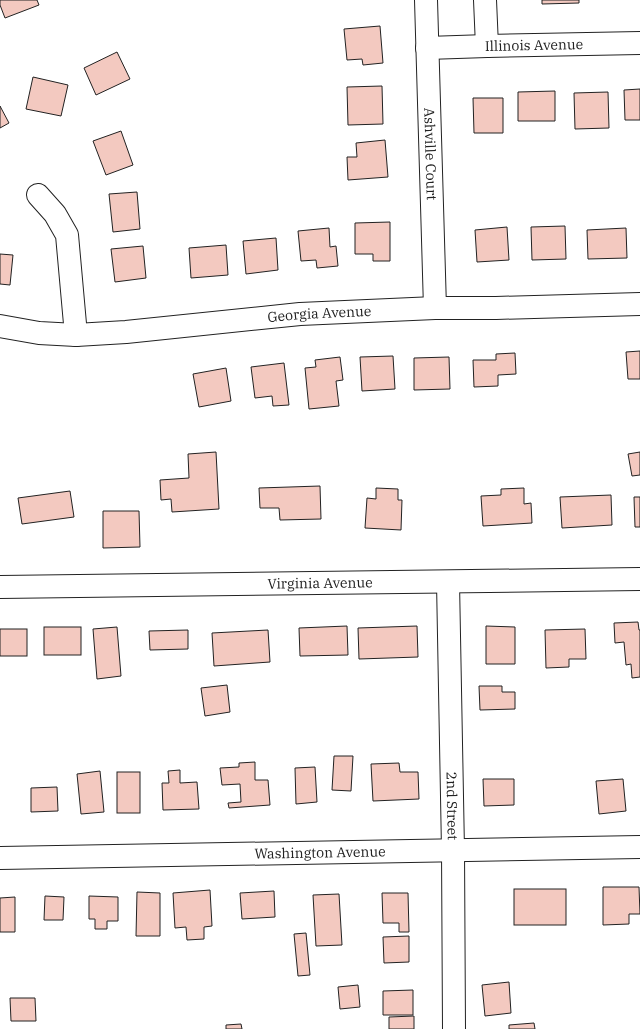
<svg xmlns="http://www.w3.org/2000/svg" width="640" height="1029" font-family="'IBM Plex Serif',serif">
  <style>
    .building { fill: #f3c9c0; stroke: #222 }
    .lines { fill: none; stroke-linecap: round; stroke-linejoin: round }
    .minor-casing { stroke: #222; stroke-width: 24 }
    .minor { stroke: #fff; stroke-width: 22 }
    .labels { text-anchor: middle; stroke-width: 3; stroke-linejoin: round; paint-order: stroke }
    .street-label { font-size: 14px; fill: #222; stroke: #fff }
  </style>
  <rect width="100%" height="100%" fill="#fff"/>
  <g class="building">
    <polygon points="0,0 37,0 39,5 5,18 0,5"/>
    <polygon points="542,0 579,0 579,3 542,4"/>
    <polygon points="380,26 383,63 363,65 362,59 347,60 344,29"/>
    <polygon points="117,52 130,79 96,95 84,68"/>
    <polygon points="33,77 68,85 61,116 26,109"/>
    <polygon points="382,86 383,124 348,125 347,87"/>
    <polygon points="640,89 640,120 625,120 624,90"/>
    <polygon points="555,91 555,121 518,121 518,92"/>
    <polygon points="608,92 609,128 575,129 574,93"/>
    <polygon points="473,98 503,98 503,133 474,133"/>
    <polygon points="0,106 9,123 0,128"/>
    <polygon points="121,131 133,165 106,175 93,141"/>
    <polygon points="385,140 388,177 348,180 347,157 357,157 356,143"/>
    <polygon points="137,192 140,229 113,232 109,194"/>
    <polygon points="390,222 390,261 373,261 373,254 355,254 355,223"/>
    <polygon points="565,226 566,259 532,260 531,227"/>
    <polygon points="507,227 509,260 477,262 475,230"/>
    <polygon points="329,228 330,247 336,246 338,266 317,268 316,260 301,261 298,231"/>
    <polygon points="626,228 627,258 588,259 587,230"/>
    <polygon points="276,238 278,270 246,274 243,241"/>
    <polygon points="226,245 228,275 191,278 189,248"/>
    <polygon points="143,246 146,278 115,282 111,249"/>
    <polygon points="0,254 13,255 10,285 0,284"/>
    <polygon points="640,351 640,379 628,379 626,352"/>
    <polygon points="515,353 516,374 498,375 498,386 474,387 473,360 496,360 496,354"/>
    <polygon points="393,356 395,389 362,391 360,357"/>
    <polygon points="340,357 343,380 336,381 339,406 309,409 305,368 316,367 315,360"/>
    <polygon points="449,357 450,389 414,390 414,358"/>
    <polygon points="284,363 289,405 273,406 272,396 255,398 251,367"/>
    <polygon points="226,368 231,401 199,407 193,374"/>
    <polygon points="216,452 219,509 172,512 171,499 161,500 160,480 189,478 188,454"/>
    <polygon points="640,452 640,475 632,476 628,454"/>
    <polygon points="320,486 321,519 280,520 279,508 260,508 259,488"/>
    <polygon points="376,488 398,489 398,500 402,500 401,530 365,528 367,498 376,499"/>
    <polygon points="524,488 524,504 531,503 532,523 483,526 481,496 501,495 501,489"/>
    <polygon points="70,491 74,517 22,524 18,498"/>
    <polygon points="611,495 612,525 562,528 560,497"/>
    <polygon points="634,497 640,497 640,527 635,527"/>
    <polygon points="103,511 139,511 140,547 103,548"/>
    <polygon points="638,622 639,630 640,630 640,677 632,678 631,664 626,665 624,642 615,643 614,623"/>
    <polygon points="347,626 348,655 300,656 299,628"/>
    <polygon points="417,626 418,657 359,659 358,628"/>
    <polygon points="486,626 515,627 515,664 486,664"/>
    <rect x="44" y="627" width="37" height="28"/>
    <polygon points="117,627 121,676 97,679 93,629"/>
    <rect x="0" y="629" width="27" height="27"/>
    <polygon points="585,629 586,659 569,659 569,667 546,668 545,630"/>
    <polygon points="188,630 188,649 150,650 149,631"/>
    <polygon points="268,630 270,662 214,666 212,633"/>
    <polygon points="227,685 230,712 205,716 201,688"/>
    <polygon points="479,686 502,686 502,692 515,692 515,709 480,710"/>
    <polygon points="334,756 353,756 351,791 332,790"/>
    <polygon points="255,762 255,780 268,780 270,805 229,808 228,803 241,802 240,784 222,785 220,768 239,767 239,763"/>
    <polygon points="399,763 400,772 418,772 419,799 373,801 371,764"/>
    <polygon points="315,767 317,802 296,804 295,768"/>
    <polygon points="180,770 180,783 197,782 199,809 163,810 162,783 169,783 168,771"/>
    <polygon points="100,771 104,812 81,814 77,774"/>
    <rect x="117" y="772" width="23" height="41"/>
    <polygon points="483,779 514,779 514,805 484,806"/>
    <polygon points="623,779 626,811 599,814 596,781"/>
    <polygon points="57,787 58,811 31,812 31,788"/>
    <polygon points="603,887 639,887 640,914 629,914 629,924 603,925"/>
    <rect x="514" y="889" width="52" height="36"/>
    <polygon points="210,890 212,926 204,927 204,939 187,940 186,927 175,928 173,893"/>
    <polygon points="274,891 275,917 242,919 240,893"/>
    <polygon points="137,892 160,893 160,936 136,936"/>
    <polygon points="382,893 408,893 409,932 399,932 399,923 383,923"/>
    <polygon points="339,894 342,945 316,946 313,895"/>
    <polygon points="45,896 64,897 63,920 44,920"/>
    <polygon points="89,896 118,897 118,921 107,921 107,929 95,929 95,919 89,919"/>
    <polygon points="15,897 15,932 0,932 0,898"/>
    <polygon points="306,933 310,975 298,976 294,934"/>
    <polygon points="409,936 409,962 384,963 383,937"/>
    <polygon points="509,982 511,1013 485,1016 482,985"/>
    <polygon points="358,985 360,1007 340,1009 338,987"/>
    <polygon points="413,990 413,1015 383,1015 383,991"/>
    <polygon points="10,998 35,998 36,1021 11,1021"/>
    <polygon points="414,1016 414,1029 389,1029 389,1017"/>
    <polygon points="534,1023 535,1029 509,1029 509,1025"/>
    <polygon points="241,1024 242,1029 226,1029 226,1025"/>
  </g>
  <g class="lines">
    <defs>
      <g id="minor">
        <path id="s1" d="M 426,0 L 435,308"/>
        <polyline points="485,0 487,46"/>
        <path id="s2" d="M 427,48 L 487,46 L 640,43"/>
        <polyline points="38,195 55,214 67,235 76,335"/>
        <path id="s3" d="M 0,326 L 39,333 L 76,335 L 126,332 L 300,314 L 435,308 L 496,308 L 640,304"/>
        <path id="s4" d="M 448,582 L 453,850 L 454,1029"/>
        <path id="s5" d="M 0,587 L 640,579"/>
        <path id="s6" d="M 0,858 L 640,847"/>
      </g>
    </defs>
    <use href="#minor" class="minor-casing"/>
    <use href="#minor" class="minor"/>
  </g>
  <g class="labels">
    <g class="street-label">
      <text dy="5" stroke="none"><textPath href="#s2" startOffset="107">Illinois Avenue</textPath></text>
      <text dy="5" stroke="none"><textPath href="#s1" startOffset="154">Ashville Court</textPath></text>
      <text dy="5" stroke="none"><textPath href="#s3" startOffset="321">Georgia Avenue</textPath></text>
      <text dy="5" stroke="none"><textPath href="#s5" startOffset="320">Virginia Avenue</textPath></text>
      <text dy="5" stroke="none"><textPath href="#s4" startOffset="224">2nd Street</textPath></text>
      <text dy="5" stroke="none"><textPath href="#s6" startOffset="320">Washington Avenue</textPath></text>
    </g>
  </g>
</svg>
